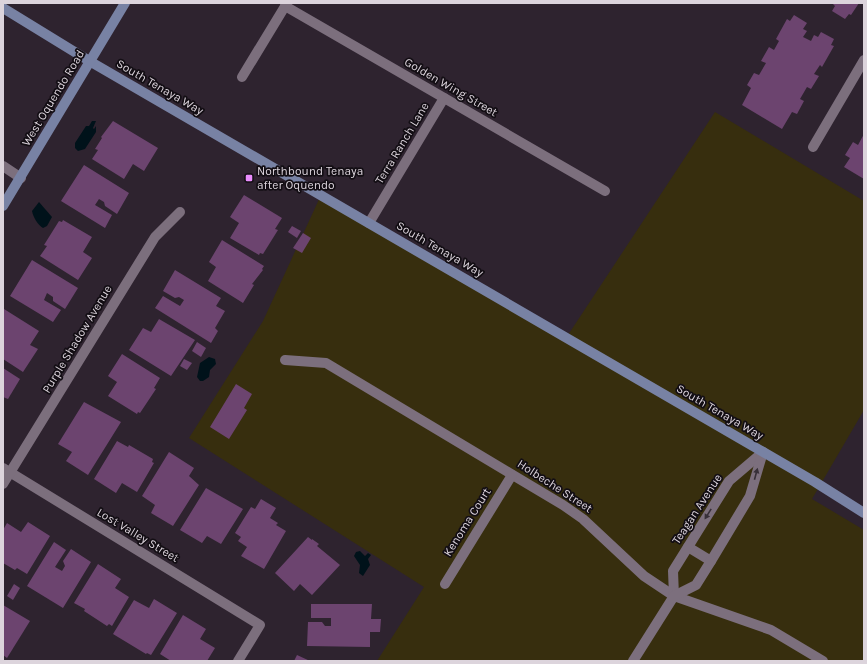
<svg xmlns="http://www.w3.org/2000/svg" width="867" height="664" font-family="Karla,sans-serif">
  <style>
    .sand { fill: #372e0e }
    .water { fill: #00121a }
    .building { fill: #6c446f }
    .lines { fill: none; stroke-linecap: round; stroke-linejoin: round }
    .lane { stroke: #7c6f7d; stroke-width: 10 }
    .street { stroke: #7c6f7d; stroke-width: 10 }
    .secondary { stroke: #7882a4; stroke-width: 10 }
    .oneway { fill: #383039 }
    .poi-dot { fill: #ea8dfd; stroke: #130e14; stroke-width: 1.5 }
    .labels { text-anchor: middle; stroke-width: 3.5; stroke-linejoin: round; paint-order: stroke }
    .street-label { font-size: 12px; fill: #dcd4dc; stroke: #130e14 }
    .poi-label { font-size: 12px; fill: #dcd4dc; stroke: #130e14; text-anchor: start }
  </style>
  <rect width="100%" height="100%" fill="#2e232f"/>
  <polygon class="sand" points="715,112 864,201 864,410 812,499 864,530 864,661 377,661 424,587 189,438 263,321 321,195 566,338"/>
  <g class="water">
    <polygon points="92,121 96,121 93,128 94,129 96,126 96,132 85,149 78,151 75,148 75,143 86,126 89,126"/>
    <path d="M 39,202 L 52,217 L 47,226 L 43,228 C 38,225 33,217 32,211 Z"/>
    <polygon points="209,357 215,359 216,364 210,370 209,377 203,381 200,381 197,377 200,363"/>
    <polygon points="360,551 365,556 368,553 371,555 368,559 370,565 363,576 359,573 360,565 354,556 356,552"/>
  </g>
  <g class="building">
    <polygon points="832,3 859,3 851,15 849,14 845,19 832,11 835,6"/>
    <polygon points="794,15 807,23 803,29 807,31 803,37 811,41 814,35 818,37 821,32 834,39 831,45 834,46 822,67 820,65 814,74 819,76 811,89 807,87 800,99 804,101 797,114 792,112 782,129 742,105 751,88 747,85 754,73 759,75 766,63 761,61 769,47 774,50 779,41 776,39 787,19 790,21"/>
    <polygon points="113,121 158,148 144,171 133,164 124,179 92,159 98,150 95,149 102,138 101,137"/>
    <polygon points="864,134 864,179 844,167 850,158 845,155 853,142 858,145"/>
    <polygon points="84,165 129,193 117,214 105,206 104,202 99,199 95,205 112,215 105,228 61,201"/>
    <polygon points="244,195 282,218 275,229 278,230 263,254 260,253 259,255 230,238 239,223 230,217"/>
    <polygon points="63,220 92,237 83,252 92,258 78,280 40,256 47,246 44,245 59,221 62,222"/>
    <polygon points="292,226 301,231 297,238 288,232"/>
    <polygon points="303,233 311,238 302,253 293,248"/>
    <polygon points="222,240 264,266 262,269 263,270 252,284 254,285 243,303 208,281 216,267 209,262"/>
    <polygon points="32,260 78,288 65,309 53,301 53,297 47,293 44,300 61,310 53,322 10,296"/>
    <polygon points="175,270 221,298 216,306 225,311 215,328 218,331 211,343 155,308 163,296 180,306 184,300 179,297 175,298 163,291"/>
    <polygon points="4,309 39,331 30,345 38,349 23,372 3,359"/>
    <polygon points="159,319 195,340 171,376 129,350 143,328 151,332"/>
    <polygon points="197,342 206,348 201,357 192,351"/>
    <polygon points="122,354 160,378 154,388 156,389 140,413 138,412 137,414 108,396 117,382 108,376"/>
    <polygon points="184,359 192,363 187,370 180,366"/>
    <polygon points="3,368 20,379 8,399 3,397"/>
    <polygon points="236,384 252,394 244,408 247,410 229,439 210,427"/>
    <polygon points="84,402 121,422 88,475 66,461 72,452 58,444"/>
    <polygon points="117,441 128,447 129,445 153,459 152,462 154,463 137,492 122,483 116,493 94,479"/>
    <polygon points="169,452 194,468 189,476 199,485 173,526 151,513 155,505 142,496"/>
    <polygon points="206,488 243,509 221,544 207,536 202,543 180,530"/>
    <polygon points="261,499 276,508 270,518 278,523 276,525 286,531 264,569 241,556 247,547 238,541 241,537 235,533 251,507 255,509"/>
    <polygon points="28,522 50,536 27,574 17,568 15,570 3,563 3,530 7,523 21,532"/>
    <polygon points="308,537 312,540 312,539 319,544 317,546 340,565 312,595 300,584 294,591 275,573"/>
    <polygon points="54,542 66,550 55,567 62,571 65,566 63,561 71,549 91,562 63,608 27,586"/>
    <polygon points="98,564 121,579 115,588 129,597 112,626 109,624 107,626 84,611 85,609 74,603"/>
    <polygon points="14,584 20,588 13,600 7,596"/>
    <polygon points="154,599 177,613 151,655 147,653 146,654 113,634 134,600 149,608"/>
    <polygon points="311,604 372,604 371,619 381,619 380,632 370,632 370,647 307,646 308,622 322,622 325,626 331,626 331,618 311,618"/>
    <polygon points="3,605 30,621 7,658 3,655"/>
    <polygon points="183,615 206,629 200,639 215,648 207,661 171,661 160,654"/>
    <polygon points="297,655 310,661 294,661"/>
  </g>
  <g class="lines">
    <g class="lane">
      <polyline points="813,147 864,60"/>
      <polyline points="688,547 711,561"/>
    </g>
    <g class="street">
      <polyline points="285,6 605,191"/>
      <polyline points="242,77 287,3"/>
      <polyline points="3,166 21,178"/>
      <polyline points="369,223 444,98"/>
      <polyline points="285,360 326,363 563,505 583,519 644,576 674,596 771,630 823,661"/>
      <polyline points="3,468 260,625 238,661"/>
      <polyline points="3,484 155,237 180,212"/>
      <polyline points="445,584 512,475"/>
      <polyline points="674,596 673,571 729,481 763,452"/>
      <polyline points="633,661 674,596 696,585 711,561 750,496 763,452"/>
    </g>
    <g class="secondary">
      <polyline points="3,8 91,62 815,482 864,513"/>
      <polyline points="3,206 125,3"/>
    </g>
  </g>
  <defs><path id="oneway-solid" d="M-6-.8H1V-3.2L6.5 0L1 3.2V.8H-6Z"/></defs>
  <g class="oneway">
    <use href="#oneway-solid" transform="translate(756 474) rotate(-75)"/>
    <use href="#oneway-solid" transform="translate(708 514) rotate(122)"/>
  </g>
  <rect class="poi-dot" x="245" y="174" width="8" height="8" rx="2"/>
  <g class="labels">
    <g class="street-label">
      <text transform="translate(160 87) rotate(30)" y="4">South Tenaya Way</text>
      <text transform="translate(451 87) rotate(30)" y="4">Golden Wing Street</text>
      <text transform="translate(53 98) rotate(-59)" y="4">West Oquendo Road</text>
      <text transform="translate(402 143) rotate(-59)" y="4">Terra Ranch Lane</text>
      <text transform="translate(440 249) rotate(30)" y="4">South Tenaya Way</text>
      <text transform="translate(77 339) rotate(-59)" y="4">Purple Shadow Avenue</text>
      <text transform="translate(720 412) rotate(30)" y="4">South Tenaya Way</text>
      <text transform="translate(555 486) rotate(33)" y="4">Holbeche Street</text>
      <text transform="translate(697 509) rotate(-57)" y="4">Teagan Avenue</text>
      <text transform="translate(467 522) rotate(-58)" y="4">Kenoma Court</text>
      <text transform="translate(138 535) rotate(31)" y="4">Lost Valley Street</text>
    </g>
    <g class="poi-label">
      <text x="257" y="175">Northbound Tenaya<tspan x="257" dy="14">after Oquendo</tspan></text>
    </g>
  </g>
  <rect width="867" height="664" fill="none" stroke="#dcd4dc" stroke-width="8"/>
</svg>
